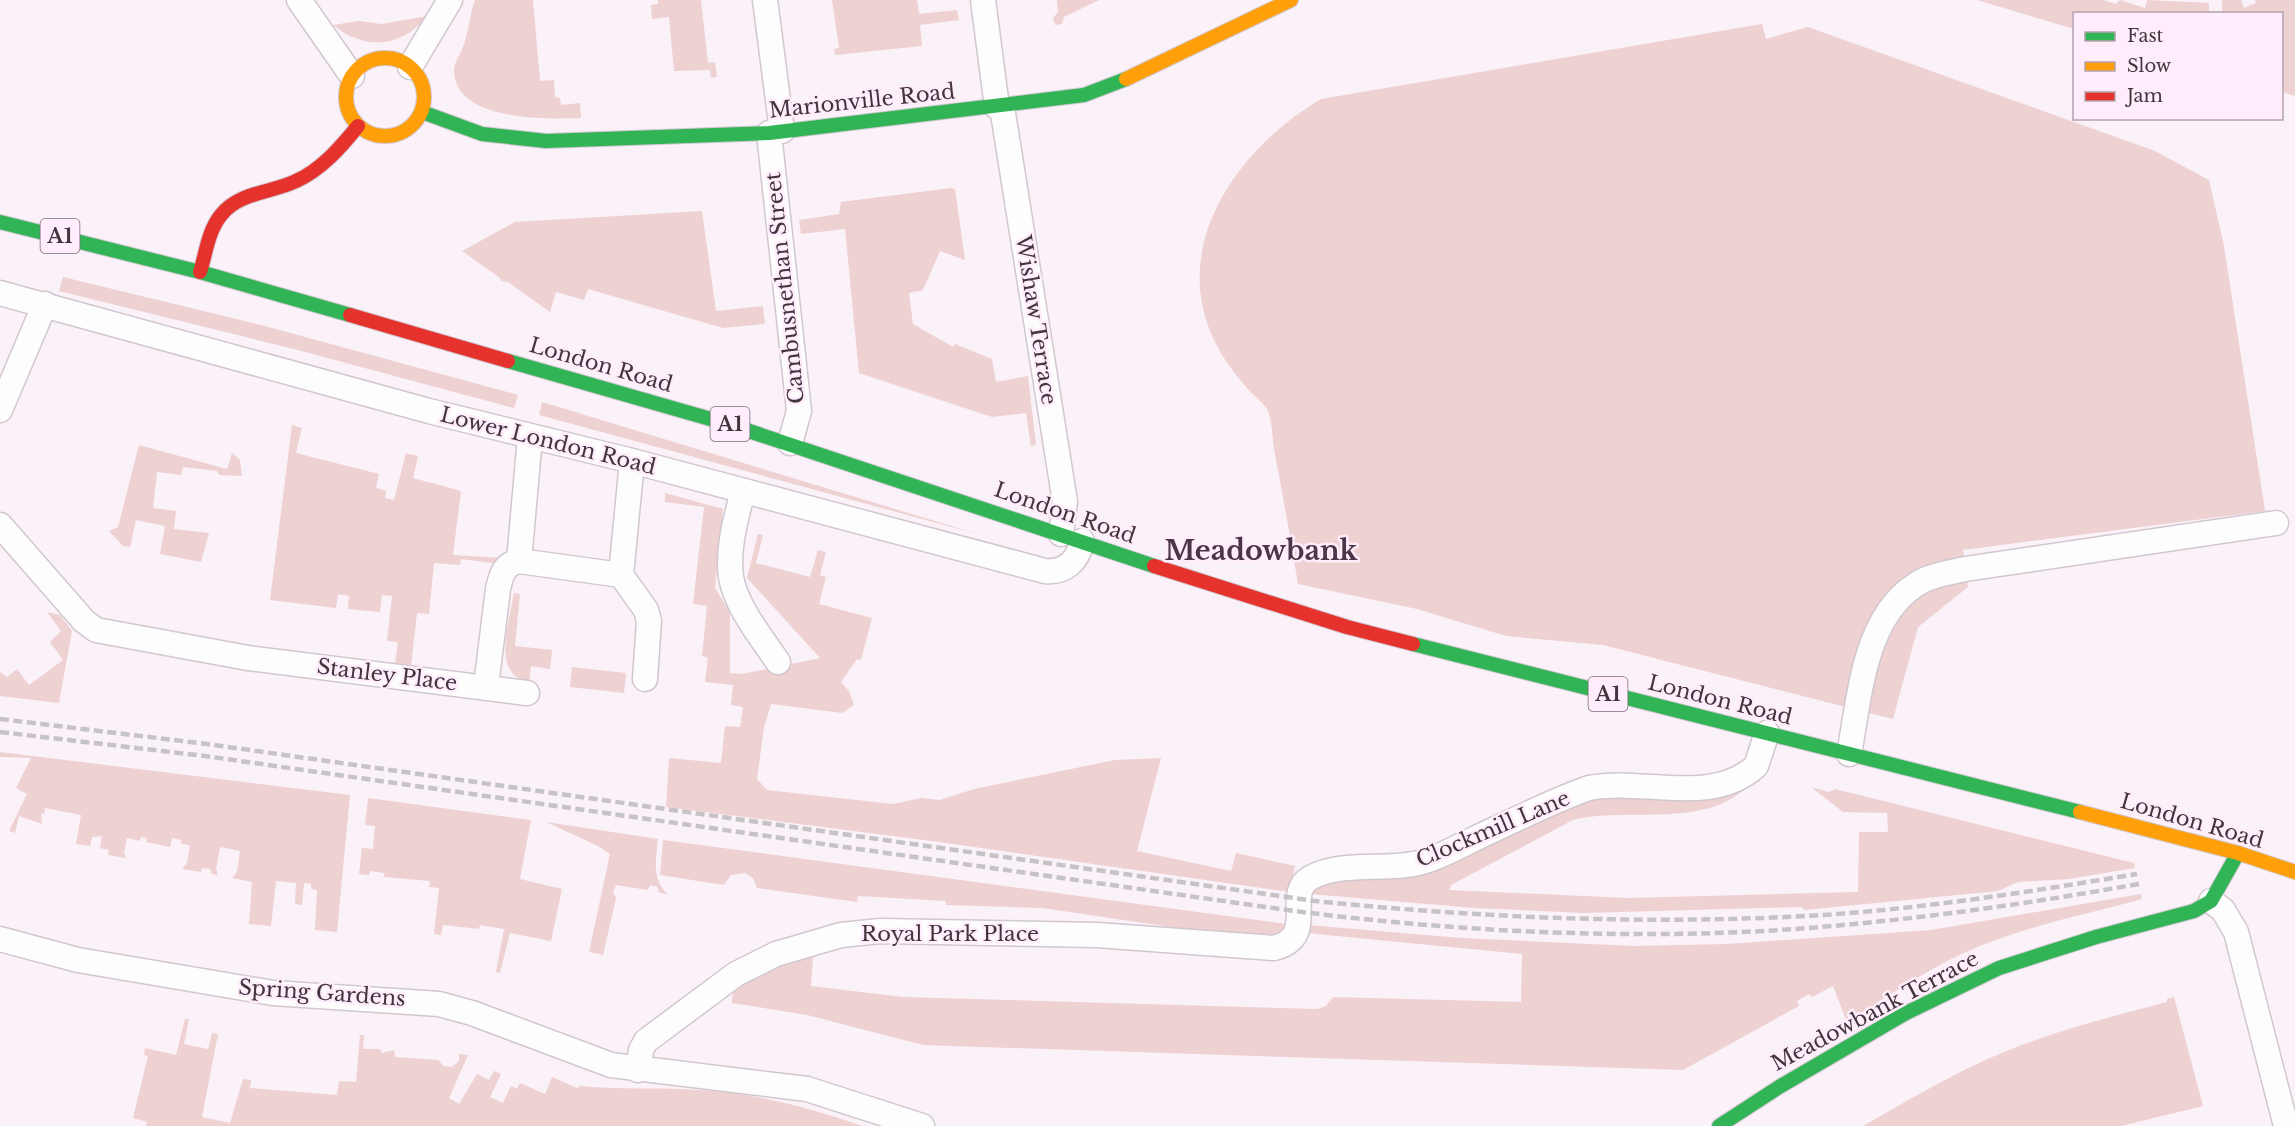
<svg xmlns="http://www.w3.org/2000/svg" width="2295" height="1126" font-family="'Libre Baskerville',serif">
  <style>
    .green { fill: #eed1d1 }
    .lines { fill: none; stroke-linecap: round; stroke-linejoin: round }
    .street-casing { stroke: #d1c7cf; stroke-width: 27 }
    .fast-casing { stroke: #d1c7cf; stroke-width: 16 }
    .slow-casing { stroke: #d1c7cf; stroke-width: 16 }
    .jam-casing { stroke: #d1c7cf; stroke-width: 16 }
    .street { stroke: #fefdfe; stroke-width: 24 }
    .fast { stroke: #30b455; stroke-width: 14 }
    .slow { stroke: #ff9f0a; stroke-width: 14 }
    .jam { stroke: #e5322d; stroke-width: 14 }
    .rail { stroke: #c5c3c5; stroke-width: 4.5; stroke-dasharray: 9 4.5; stroke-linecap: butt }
    .labels { text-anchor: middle; stroke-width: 5; stroke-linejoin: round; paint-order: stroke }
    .shield { fill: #ffedfb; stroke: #7a6c77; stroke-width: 1.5 }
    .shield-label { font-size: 20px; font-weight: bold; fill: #41353e }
    .street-label { font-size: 21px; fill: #41353e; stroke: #ffedfb }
    .district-label { font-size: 27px; font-weight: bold; fill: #4c3548; stroke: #ffedfb }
  </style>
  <rect width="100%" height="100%" fill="#fbf1f9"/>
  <g class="green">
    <path d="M 475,0 L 533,0 L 540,81 L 554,80 L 555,97 L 560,98 L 561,105 L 580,103 L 581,118 C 548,119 455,122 454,71 C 454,62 459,57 462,49 C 469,34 469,16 475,0 Z"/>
    <polygon points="658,0 701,0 708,63 715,62 717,77 711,78 710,70 674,71 669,17 652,19 651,5 658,4"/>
    <polygon points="832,0 917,0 919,14 957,10 959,20 920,25 922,46 835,55 834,49 839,48"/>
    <polygon points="1057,0 1099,0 1064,17 1062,24 1055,25 1053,18 1058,12"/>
    <polygon points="1977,0 2103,0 2116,4 2120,0 2145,8 2147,0 2209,3 2209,13 2074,14 2074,29"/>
    <polygon points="2222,0 2241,0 2244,8 2256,3 2255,0 2295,0 2295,96 2282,92 2282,14 2222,13"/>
    <path d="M 427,16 C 402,48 365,51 333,25 L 359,21 L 382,24 Z"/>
    <path d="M 1762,24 L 1766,39 L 1808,27 L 2155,151 L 2209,180 L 2224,246 L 2265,511 L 1963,550 L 1968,587 L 1918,627 L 1893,719 L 1603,645 L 1506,636 L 1417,609 L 1298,584 C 1291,540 1283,497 1275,454 C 1272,441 1273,421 1267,409 C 1263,402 1253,395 1248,389 C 1238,378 1228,365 1221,353 C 1162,253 1235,150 1321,99 Z"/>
    <polygon points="951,188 955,189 965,260 940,251 923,290 909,293 913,324 953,347 955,344 992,359 996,382 1028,376 1036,445 1031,446 1026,413 992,417 859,373 845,229 801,234 799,220 839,214 841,202"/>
    <polygon points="702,211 716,311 763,306 765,324 723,328 588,289 584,300 556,292 550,312 508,282 501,281 500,278 462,251 515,222"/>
    <polygon points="63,277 261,325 518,395 514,408 294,349 59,291"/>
    <polygon points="542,402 981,535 539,415"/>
    <polygon points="292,425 302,428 296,453 379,474 376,488 386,491 385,498 394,500 406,453 418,456 413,478 461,491 453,555 503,558 492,563 461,559 460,565 434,563 429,614 417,613 411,665 395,663 398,642 387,641 392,596 382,595 380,612 348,609 349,596 338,594 336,608 270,600"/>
    <polygon points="139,445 227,469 232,453 240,460 242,476 219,475 217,471 183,467 181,475 157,472 153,508 176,511 174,529 209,533 201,562 160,554 165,526 136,520 130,547 123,546 109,531 118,527"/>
    <polygon points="665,493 723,509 715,588 730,612 730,673 742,674 820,658 747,578 758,534 763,535 756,563 810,577 818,550 826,552 820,575 826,577 819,604 872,618 861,660 857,659 841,682 849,691 854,705 842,713 771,704 764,727 757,779 767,790 893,804 921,798 940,800 974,789 1115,760 1161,758 1137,851 1231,871 1236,853 1295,866 1290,892 939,842 666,807 669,758 721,763 725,726 740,727 743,707 731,705 733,685 705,682 708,658 702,656 707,606 693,604 704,507 665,502"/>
    <path d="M 514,593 L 520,594 L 515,646 L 552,650 L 550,669 L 531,666 L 529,682 C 490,676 510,618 514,593 Z"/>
    <polygon points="47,612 60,615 72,631 59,703 0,696 0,672 7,677 17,669 29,685 63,660 50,642 61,631"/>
    <polygon points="572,667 626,673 624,693 570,687"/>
    <polygon points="0,752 350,795 337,932 315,930 317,890 311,889 311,884 304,883 302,905 295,904 296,883 276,881 271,926 249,924 252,882 232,878 237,872 240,851 220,847 216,869 218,875 212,874 210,869 202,868 201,872 182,869 187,863 190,846 181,843 181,840 172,838 170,847 146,842 147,838 141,837 140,841 127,838 124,852 126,858 108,855 109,850 100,848 102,836 92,837 90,846 76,844 81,815 45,808 44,814 41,813 42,824 19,816 15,833 9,831 27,794 16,788 31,758 0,757"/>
    <path d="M 1748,786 C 1704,830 1628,806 1573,820 L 1451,885 L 1449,890 L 1628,898 L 1858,892 L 1859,832 L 1888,832 L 1887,813 L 1843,812 L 1811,787 L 1829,792 L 1835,789 L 2134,863 L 2135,868 L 2069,879 L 2018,882 L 1998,891 L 1805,910 L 1801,907 L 1584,913 L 1474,908 L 1310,894 L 1312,885 L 1402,872 L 1577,799 Z"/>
    <polygon points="368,798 531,820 520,879 562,889 551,941 510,933 500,973 496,972 504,929 480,925 479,929 443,925 441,935 434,934 439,888 429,887 430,881 384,877 384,873 370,871 369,875 359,874 362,848 373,849 375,826 365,825"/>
    <path d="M 546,822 L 658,839 C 656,859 651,881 669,895 L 658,892 L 658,887 L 650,885 L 648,890 L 616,885 L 613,893 L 616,898 L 603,955 L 589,952 L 610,854 L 598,846 Z"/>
    <polygon points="663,840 1287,924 1280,938 1246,938 1042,908 946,905 946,901 858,896 857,902 757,888 753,878 745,873 731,875 724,885 660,875"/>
    <path d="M 2141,894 L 2142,899 C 2084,915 2021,927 1966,952 C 1924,971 1886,998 1847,1022 L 1833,986 L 1812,997 L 1809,994 L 1797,1001 L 1799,1006 L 1683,1070 L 923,1045 L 807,1015 L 732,1003 L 733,990 C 757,974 785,962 813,957 L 811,986 L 903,997 L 1317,1009 L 1326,1006 L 1333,997 L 1521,1002 L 1522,954 L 1306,933 L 1308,925 L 1461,938 L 1634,946 L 1727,944 L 1931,930 Z"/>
    <path d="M 2174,997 L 2203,1106 L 2121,1126 L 1863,1126 C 1911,1099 1958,1070 2009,1050 C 2061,1029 2114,1016 2167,1002 L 2167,999 Z"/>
    <path d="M 185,1019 L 189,1019 L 184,1044 L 208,1049 L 212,1033 L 218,1034 L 202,1117 L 230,1123 L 243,1079 L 251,1080 L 250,1088 L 337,1095 L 339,1081 L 356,1082 L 360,1035 L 364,1035 L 363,1049 L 380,1049 L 382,1053 L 394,1050 L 395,1057 L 438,1060 L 444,1066 L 452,1067 L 459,1061 L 459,1054 L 468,1055 L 449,1098 L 459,1104 L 477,1074 L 489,1080 L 494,1071 L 501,1074 L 490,1097 L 503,1103 L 511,1086 L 517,1089 L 520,1083 L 545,1094 L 552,1077 L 577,1088 L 581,1086 C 621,1090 661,1087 700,1090 C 754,1093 811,1108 862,1126 L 146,1126 L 147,1122 L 133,1118 L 148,1056 L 144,1055 L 145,1048 L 176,1055 Z"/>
  </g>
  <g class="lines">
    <defs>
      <g id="street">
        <polyline points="299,0 352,76"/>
        <polyline points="765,0 782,131"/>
        <polyline points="983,0 997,107"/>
        <polyline points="410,67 450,0"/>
        <polyline points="1002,107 1065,502 1061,534"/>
        <polyline points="769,133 799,411 790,443"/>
        <path d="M 0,293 L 429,411 L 632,461 L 1045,571 C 1065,573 1078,561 1082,541"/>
        <polyline points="0,410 45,304"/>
        <polyline points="632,461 621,575 646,610 649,621 645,679"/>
        <path d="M 743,491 C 736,518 727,549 731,577 C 736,607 762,638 778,662"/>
        <polyline points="0,525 84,621 96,630 248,658 527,693"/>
        <polyline points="519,561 530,437"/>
        <path d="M 486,686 L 498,589 C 501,575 504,564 519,561 L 621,575"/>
        <path d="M 1849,754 C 1860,696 1864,610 1924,580 C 1937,574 1951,572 1965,569 L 2276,523"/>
        <polyline points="2211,901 2223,910 2236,932 2286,1126"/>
        <polyline points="0,939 78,960 273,993 439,1004 472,1013 611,1065 807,1089 922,1126"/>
        <path d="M 638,1070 L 641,1050 L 646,1041 L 736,974 L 776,954 L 841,935 L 880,931 L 1097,935 L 1274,948 C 1319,937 1283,894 1310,878 C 1343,860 1387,872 1422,862 C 1440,857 1456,848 1472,840 C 1511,822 1549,802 1589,788 C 1642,777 1711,807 1756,766 L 1767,733"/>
      </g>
      <g id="fast">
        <polyline points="422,112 482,134 546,141 769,133 1084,95 1126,79"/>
        <polyline points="0,222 200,272 350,315"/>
        <polyline points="508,361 728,424 1154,566"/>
        <polyline points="1413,644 2080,812"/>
        <polyline points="1719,1126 1779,1087 1906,1013 1999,968 2096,937 2194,911 2211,901 2238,853"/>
      </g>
      <g id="slow">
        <circle cx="385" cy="97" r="39"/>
        <polyline points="1126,79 1291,0"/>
        <polyline points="2080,812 2238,853 2295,872"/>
      </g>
      <g id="jam">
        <path d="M 200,272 C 206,253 208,231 221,215 C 239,192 271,193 296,181 C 321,170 341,147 358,126"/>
        <polyline points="350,315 508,361"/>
        <polyline points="1154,566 1347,627 1413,644"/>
      </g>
    </defs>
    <use href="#street" class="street-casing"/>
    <use href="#fast" class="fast-casing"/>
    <use href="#slow" class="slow-casing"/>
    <use href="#jam" class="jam-casing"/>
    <use href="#street" class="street"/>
    <use href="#fast" class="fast"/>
    <use href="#slow" class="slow"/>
    <use href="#jam" class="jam"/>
    <g class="rail">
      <path d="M 0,719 L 207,744 L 1315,901 C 1472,917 1628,924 1786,917 C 1904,912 2021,893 2137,874"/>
      <path d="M 0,732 L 205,756 L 1287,910 C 1446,931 1620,940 1780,930 C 1901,922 2020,905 2139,884"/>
    </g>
  </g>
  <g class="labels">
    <g class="shield">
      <rect x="40.5" y="219" width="39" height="34" rx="4.5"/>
      <rect x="710.5" y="407" width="39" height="34" rx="4.5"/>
      <rect x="1588.5" y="677" width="39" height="34" rx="4.5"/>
    </g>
    <g class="shield-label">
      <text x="60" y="243">A1</text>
      <text x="730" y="431">A1</text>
      <text x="1608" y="701">A1</text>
    </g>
    <g class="street-label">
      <text transform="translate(862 101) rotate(-6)" y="7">Marionville Road</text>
      <text transform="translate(785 288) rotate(-96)" y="7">Cambusnethan Street</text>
      <text transform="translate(1036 320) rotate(81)" y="7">Wishaw Terrace</text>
      <text transform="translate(601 365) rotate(16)" y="7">London Road</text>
      <text transform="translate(548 441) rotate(14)" y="7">Lower London Road</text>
      <text transform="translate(1065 513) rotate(19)" y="7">London Road</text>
      <text transform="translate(387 675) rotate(7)" y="7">Stanley Place</text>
      <text transform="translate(1720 700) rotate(14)" y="7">London Road</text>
      <text transform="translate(2192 821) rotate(16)" y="7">London Road</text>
      <text transform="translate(1493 829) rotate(-23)" y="7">Clockmill Lane</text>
      <text x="950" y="941">Royal Park Place</text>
      <text transform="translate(322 993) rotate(4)" y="7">Spring Gardens</text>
      <text transform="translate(1875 1011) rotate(-28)" y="7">Meadowbank Terrace</text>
    </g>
    <g class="district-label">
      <text x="1261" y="560">Meadowbank</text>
    </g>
  </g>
  <rect x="2073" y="12" width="210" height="108" fill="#ffedfb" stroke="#b3a3af" stroke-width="1.5"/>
  <rect x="2085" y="32" width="30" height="9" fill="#30b455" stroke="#b3a3af" stroke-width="1.5"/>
  <text x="2127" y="42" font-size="18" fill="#41353e">Fast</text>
  <rect x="2085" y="62" width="30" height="9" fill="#ff9f0a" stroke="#b3a3af" stroke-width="1.5"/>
  <text x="2127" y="72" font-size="18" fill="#41353e">Slow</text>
  <rect x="2085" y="92" width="30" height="9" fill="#e5322d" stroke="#b3a3af" stroke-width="1.5"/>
  <text x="2127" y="102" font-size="18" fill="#41353e">Jam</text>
</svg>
